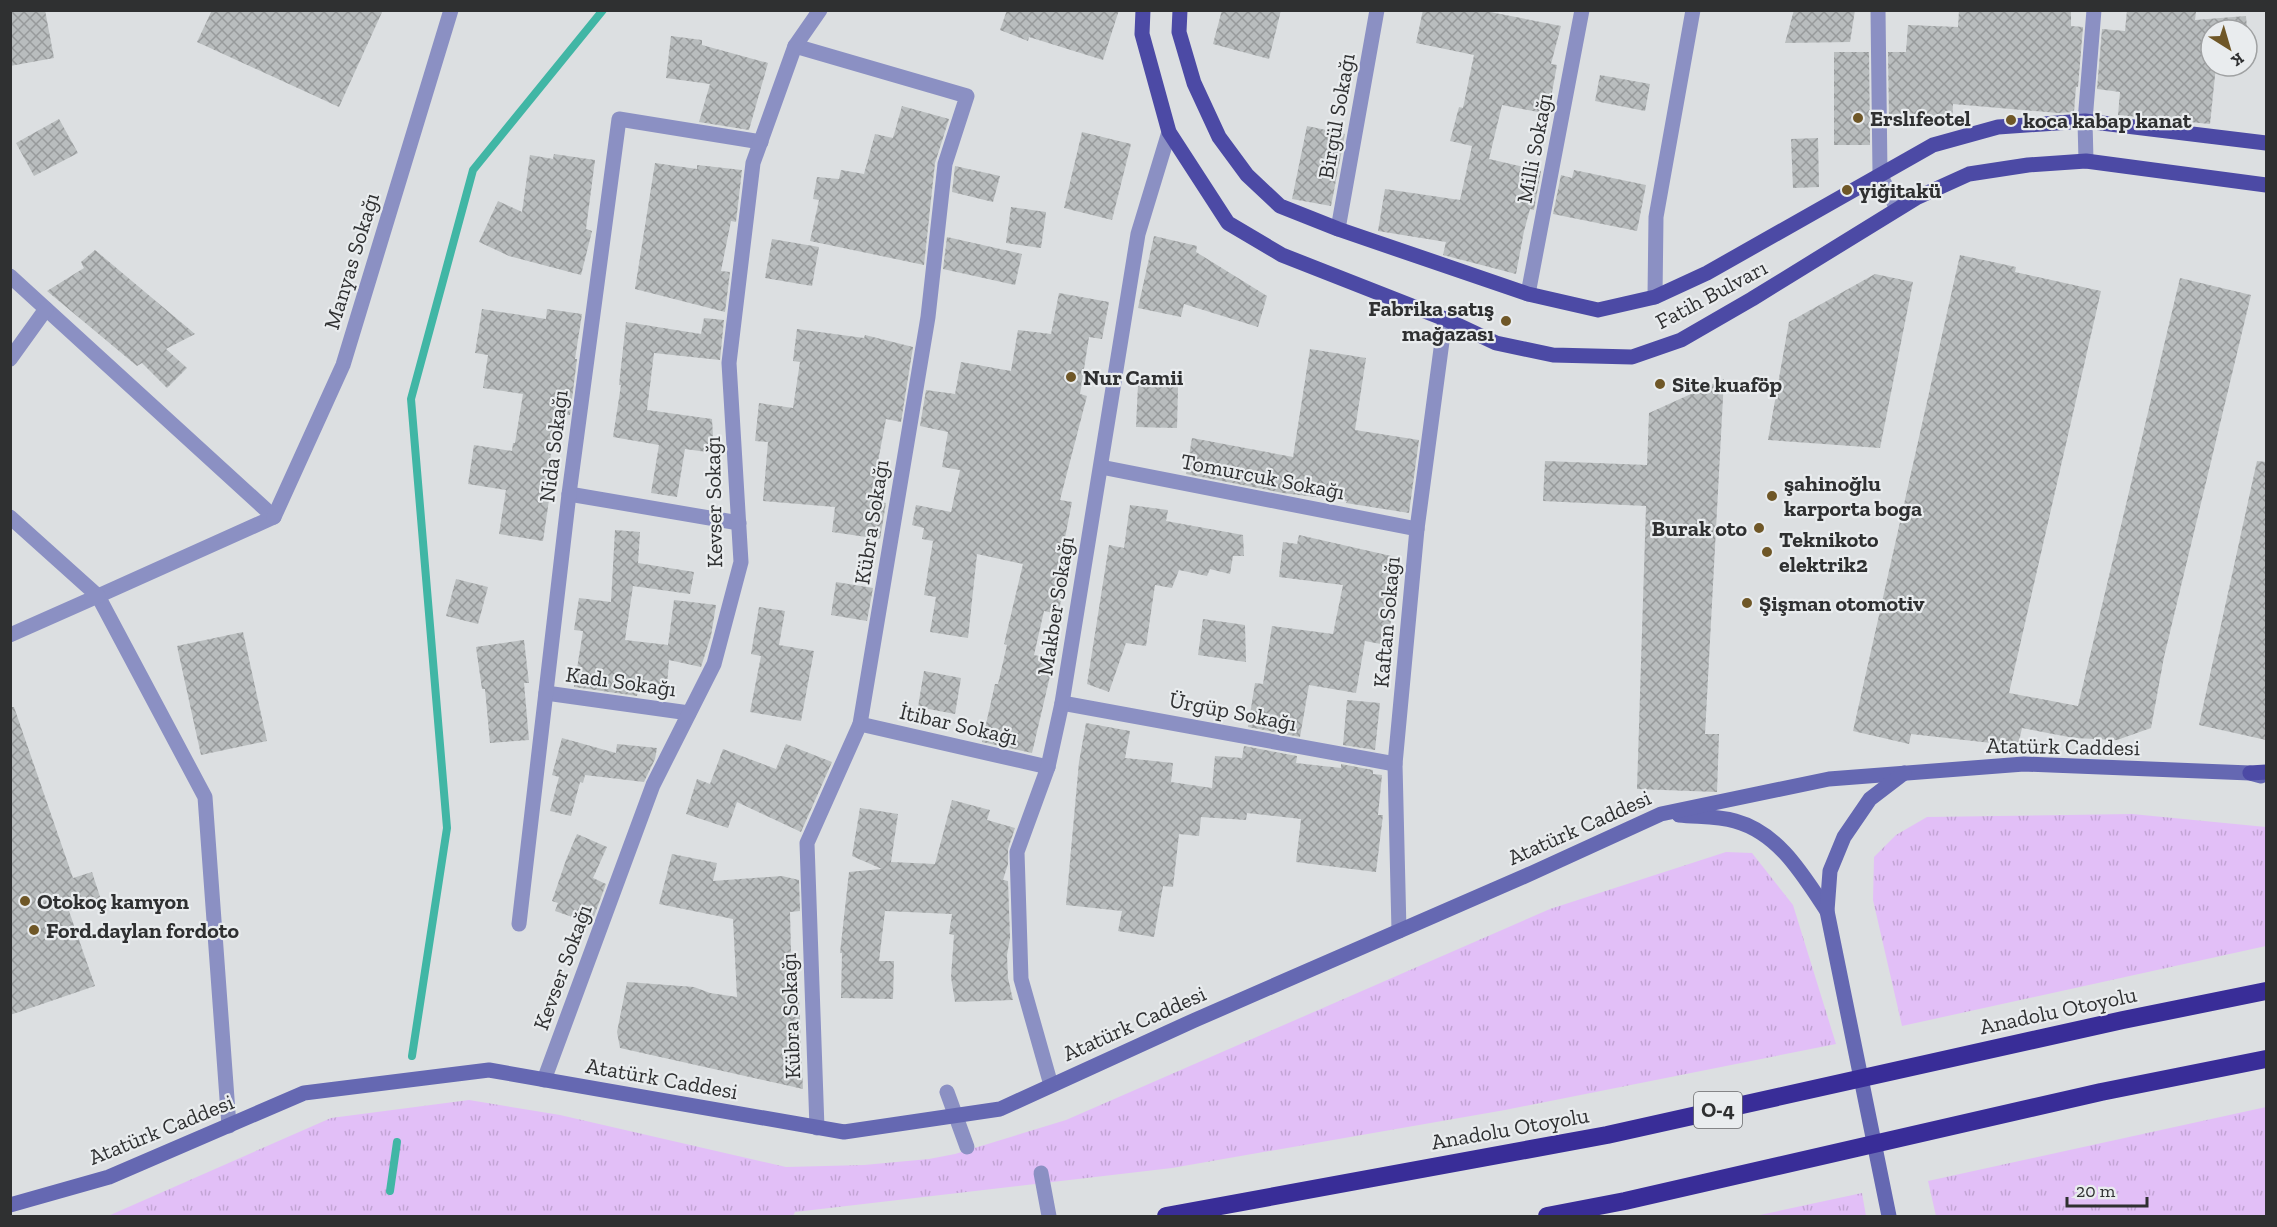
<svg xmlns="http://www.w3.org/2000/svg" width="2277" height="1227" font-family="'Zilla Slab',serif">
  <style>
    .grass { fill: url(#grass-tufts) }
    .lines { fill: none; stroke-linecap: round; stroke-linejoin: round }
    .stream { stroke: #41b6a5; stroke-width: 8 }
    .building { fill: url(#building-cross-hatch) }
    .street { stroke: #8b90c3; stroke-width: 15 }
    .secondary { stroke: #6568b2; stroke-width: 15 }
    .primary { stroke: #4c4aa5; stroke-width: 15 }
    .highway { stroke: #392d98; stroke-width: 18 }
    .poi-dot { fill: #6f5727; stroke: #e9ecee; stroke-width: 2 }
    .labels { text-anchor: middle; stroke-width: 4.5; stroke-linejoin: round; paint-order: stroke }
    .shield { fill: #e9ecee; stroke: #67686a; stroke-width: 1.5 }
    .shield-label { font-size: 21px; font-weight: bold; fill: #2f3031 }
    .street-label { font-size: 22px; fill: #2f3031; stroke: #e9ecee }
    .poi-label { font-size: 22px; font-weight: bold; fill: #2f3031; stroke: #e9ecee; text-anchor: start }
  </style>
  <defs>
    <pattern id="grass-tufts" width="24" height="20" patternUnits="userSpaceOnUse" patternTransform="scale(1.5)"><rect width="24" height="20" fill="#e2bff7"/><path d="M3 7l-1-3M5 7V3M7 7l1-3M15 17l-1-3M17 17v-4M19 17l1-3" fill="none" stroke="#c2a4d4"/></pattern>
    <pattern id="building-cross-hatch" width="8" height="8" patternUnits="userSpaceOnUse" patternTransform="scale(1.5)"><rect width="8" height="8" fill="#b9bdbe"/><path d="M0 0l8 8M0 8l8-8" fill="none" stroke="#979a9b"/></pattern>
  </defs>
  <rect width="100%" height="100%" fill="#dcdfe1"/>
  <g class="grass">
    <polygon points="2132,814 2266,827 2266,946 1902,1026 1873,900 1874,857 1896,835 1927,817"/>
    <polygon points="1726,852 1752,853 1793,905 1836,1044 1505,1110 1172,1168 795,1212 793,1216 108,1216 331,1118 469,1100 560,1115 786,1167 864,1165 929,1159 955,1154 1066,1120 1550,909"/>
    <polygon points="2266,1107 2266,1216 1936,1216 1928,1181"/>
    <polygon points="1862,1193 1866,1216 1755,1216"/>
  </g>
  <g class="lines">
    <g class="stream">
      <polyline points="412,1056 447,828 411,399 473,170 603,10"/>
      <polyline points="390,1191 397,1142"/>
    </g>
  </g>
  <g class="building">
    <polygon points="10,10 45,10 54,58 10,66"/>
    <polygon points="212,10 383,10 339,107 197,42"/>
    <polygon points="1007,10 1119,10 1103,60 1029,37 1028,41 1000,30"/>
    <polygon points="1222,10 1281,10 1269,59 1213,44"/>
    <polygon points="1423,10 1480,10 1561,26 1551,64 1557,65 1548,114 1502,105 1489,159 1541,171 1534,210 1530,209 1524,231 1516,274 1443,255 1446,242 1378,231 1385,189 1460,200 1472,146 1450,141 1459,107 1463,108 1474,55 1416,43"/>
    <polygon points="1794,10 1855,10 1850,42 1785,43"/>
    <polygon points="1959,10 2071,10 2071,26 2083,27 2078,87 2076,87 2074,112 2058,113 1953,104 1952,121 1889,118 1888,52 1906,52 1908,25 1958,27"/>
    <polygon points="2127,10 2196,12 2195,20 2246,16 2248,40 2247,30 2211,30 2211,66 2216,66 2210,124 2118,115 2120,92 2097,89 2102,29 2125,31"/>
    <polygon points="671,36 702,40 702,45 768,63 749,130 699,122 710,84 666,78"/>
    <polygon points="1834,52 1869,52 1870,145 1834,145"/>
    <polygon points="1600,75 1650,84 1645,111 1595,101"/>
    <polygon points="902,106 949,119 935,163 924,265 810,241 819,200 813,199 817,177 839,179 841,170 864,174 875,134 893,138"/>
    <polygon points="59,119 78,153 34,176 16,143"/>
    <polygon points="1307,126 1345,134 1331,206 1292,199"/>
    <polygon points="1082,132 1131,144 1112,220 1064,208"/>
    <polygon points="1818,138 1819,187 1793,188 1791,139"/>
    <polygon points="554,154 595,160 586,229 592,231 581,275 509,256 479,242 498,201 522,212 530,155 553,159"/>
    <polygon points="655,163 697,169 697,165 742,170 736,222 731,221 721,271 730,272 725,312 635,289"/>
    <polygon points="955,166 1000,176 993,202 952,192"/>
    <polygon points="1574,170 1646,185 1637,231 1553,214 1561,175 1572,178"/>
    <polygon points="1011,207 1046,212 1041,248 1006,243"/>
    <polygon points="1154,236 1197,246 1196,252 1267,296 1258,327 1184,304 1181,317 1138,308"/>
    <polygon points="947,237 1022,254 1015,285 943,269"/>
    <polygon points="772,239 819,247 812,286 765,278"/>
    <polygon points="95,250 195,334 166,349 187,368 167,388 142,363 137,366 47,291 84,268 81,262"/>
    <polygon points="1960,255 2016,267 2015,272 2101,291 2009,693 2078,706 2180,278 2251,295 2164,657 2151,728 2117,740 2074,738 2022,728 2018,746 1911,734 1909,744 1853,731"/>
    <polygon points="1875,274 1913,282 1880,448 1768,440 1789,322"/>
    <polygon points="1059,293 1109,302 1102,339 1089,337 1080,394 1087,396 1060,500 1072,502 1065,538 1075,540 1058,614 1044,611 1034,655 1054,659 1032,753 982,742 995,684 998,684 1007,645 1004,644 1023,564 977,554 968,638 930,632 936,597 924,595 933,541 922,539 924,528 912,525 916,505 951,512 960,470 942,467 948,432 920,426 926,390 955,394 961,362 1011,371 1018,330 1051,334"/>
    <polygon points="482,309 546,319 547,309 582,314 575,359 577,359 570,415 554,413 547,499 549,500 543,541 499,534 506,490 468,484 474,445 512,451 513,443 515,443 523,394 483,388 488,355 475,353"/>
    <polygon points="704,318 724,320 720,360 654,353 647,410 712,419 714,453 685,449 677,497 651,493 659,445 613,437 621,385 619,385 626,322 701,334"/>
    <polygon points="797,329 864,338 865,335 913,347 901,422 886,419 879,456 872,501 886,503 880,539 832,532 835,507 763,501 768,442 755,441 759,403 793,408 800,362 793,361"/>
    <polygon points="1310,349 1366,358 1355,430 1419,440 1409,513 1346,503 1347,501 1283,493 1186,474 1192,438 1293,457"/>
    <polygon points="1724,379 1705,734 1719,734 1717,792 1637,789 1646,506 1543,501 1545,461 1647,465 1649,413"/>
    <polygon points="1138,385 1178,387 1177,428 1136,427"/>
    <polygon points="2257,461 2266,462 2266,740 2199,725"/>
    <polygon points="1130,505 1168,510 1166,521 1243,535 1244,556 1233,556 1230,574 1210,569 1207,576 1179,570 1172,588 1155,585 1146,646 1126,643 1109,692 1087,684 1109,545 1124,548"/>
    <polygon points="615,530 640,532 638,563 694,572 690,594 633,586 625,640 668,645 674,600 716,605 711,636 701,667 669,660 667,685 639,683 637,696 574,687 583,631 574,630 579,598 611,602"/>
    <polygon points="1299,535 1400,558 1388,606 1394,607 1386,645 1365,641 1356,693 1309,685 1300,737 1248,727 1255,683 1263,684 1272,626 1333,634 1343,585 1279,577 1283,542 1297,544"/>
    <polygon points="456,579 488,587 478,624 446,616"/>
    <polygon points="836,582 873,588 867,621 831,615"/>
    <polygon points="759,607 785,611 779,645 814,651 801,721 750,712 761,656 751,654"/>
    <polygon points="1203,619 1245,625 1246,662 1198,655"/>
    <polygon points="243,632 267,741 201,755 177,646"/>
    <polygon points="524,640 529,683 524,683 529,740 490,743 485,689 482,689 476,647"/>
    <polygon points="924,671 961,678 955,714 918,707"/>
    <polygon points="1347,700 1380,703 1375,750 1343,745"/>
    <polygon points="10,707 14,707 73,878 92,872 101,900 69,911 95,986 10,1015"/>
    <polygon points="1086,723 1130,731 1125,758 1173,763 1171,782 1212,788 1215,756 1242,758 1244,746 1297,756 1296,763 1341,768 1341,764 1373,770 1373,774 1382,775 1378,815 1383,815 1376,872 1296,862 1301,819 1247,813 1246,820 1201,817 1199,836 1179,834 1173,887 1163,886 1154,937 1118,931 1122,911 1066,905 1079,762"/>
    <polygon points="562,738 616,753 617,744 657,748 655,759 644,782 585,775 583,783 580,782 571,816 550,811 559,777 552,775"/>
    <polygon points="786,744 832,762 801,832 737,802 728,828 686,814 697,779 710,784 723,749 776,769"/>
    <polygon points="952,800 990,810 987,820 1015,828 1008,849 1008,864 1003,880 1008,881 1010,938 1007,955 1008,978 1013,1000 955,1002 951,977 954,935 949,934 952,914 885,911 879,961 894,961 893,999 841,998 842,953 840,953 849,872 882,869 852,856 860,808 898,814 891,862 935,864"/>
    <polygon points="577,834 607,847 593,878 606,884 593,919 589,918 587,922 555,911 558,903 552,901 566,860"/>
    <polygon points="672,854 717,863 713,881 782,876 799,880 800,911 790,912 791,953 797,952 803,1089 620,1048 617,1032 627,982 694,987 710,993 737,997 733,919 659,904"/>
  </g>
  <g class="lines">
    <g class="street">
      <polyline points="1878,10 1880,174 1897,209"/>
      <polyline points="795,46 967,96 945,164 928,317 860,724 807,843 817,1128"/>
      <polyline points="2086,161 2085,121 2094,10"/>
      <polyline points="1338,229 1377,10"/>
      <polyline points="10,276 274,517 98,596 205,797 229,1126"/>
      <polyline points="1528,294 1582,10"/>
      <polyline points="1655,297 1656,217 1693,10"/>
      <polyline points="10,359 46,309"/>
      <polyline points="1101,467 1417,529"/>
      <polyline points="569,494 739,523"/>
      <polyline points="10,517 98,596 10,635"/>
      <polyline points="274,517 343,365 451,10"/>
      <polyline points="546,693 689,713"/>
      <polyline points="1062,703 1395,764"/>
      <polyline points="860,724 1048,767"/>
      <polyline points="519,924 569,494 619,119 761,142"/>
      <polyline points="1399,931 1395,764 1417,529 1445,319"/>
      <polyline points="544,1080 653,785 714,664 741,562 729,363 753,163 795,46 820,10"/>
      <polyline points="1051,1085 1021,979 1017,852 1048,767 1062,703 1138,234 1169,132"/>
      <polyline points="947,1092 967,1147"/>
      <polyline points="1041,1173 1049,1216"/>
    </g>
    <g class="secondary">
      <path d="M 1679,815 C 1697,817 1718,816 1735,821 C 1779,833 1803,875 1827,911"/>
      <polyline points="10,1205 109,1177 304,1093 489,1070 844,1132 1000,1109 1195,1020 1532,873 1661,814 1829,779 2024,764 2250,773 2261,776"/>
      <polyline points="1889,1216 1827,911 1830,871 1844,837 1870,799 1904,773"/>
    </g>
    <g class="primary">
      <polyline points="1143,10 1142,34 1169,132 1228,223 1282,255 1445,319 1496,343 1553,355 1632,357 1681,340 1752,299 1916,198 1969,174 2028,165 2086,161 2266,185"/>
      <polyline points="1180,10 1179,32 1194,83 1219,137 1247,175 1280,206 1338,229 1528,294 1598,310 1655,297 1707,273 1933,145 1998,127 2085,121 2266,143"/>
      <polyline points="2250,773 2266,772"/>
    </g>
    <g class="highway">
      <polyline points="1166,1216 1607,1135 2123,1020 2266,991"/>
      <polyline points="1547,1216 1625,1201 2101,1092 2266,1059"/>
    </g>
  </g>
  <g class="poi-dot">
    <circle cx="1858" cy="118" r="6"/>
    <circle cx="2011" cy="120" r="6"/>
    <circle cx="1847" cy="190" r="6"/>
    <circle cx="1506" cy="321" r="6"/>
    <circle cx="1071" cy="377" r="6"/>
    <circle cx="1660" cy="384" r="6"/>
    <circle cx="1772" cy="496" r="6"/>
    <circle cx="1759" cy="528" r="6"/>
    <circle cx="1767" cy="552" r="6"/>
    <circle cx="1747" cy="603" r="6"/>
    <circle cx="25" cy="901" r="6"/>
    <circle cx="34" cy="930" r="6"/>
  </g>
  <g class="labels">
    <rect class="shield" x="1694" y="1092" width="48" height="36" rx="4.5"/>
    <g class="shield-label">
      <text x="1718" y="1117">O-4</text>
    </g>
    <g class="street-label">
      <text transform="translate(1336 116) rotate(-80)" y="8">Birgül Sokağı</text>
      <text transform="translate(1534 148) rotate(-79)" y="8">Milli Sokağı</text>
      <text transform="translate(351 261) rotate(-73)" y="8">Manyas Sokağı</text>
      <text transform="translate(1711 294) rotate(-28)" y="8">Fatih Bulvarı</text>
      <text transform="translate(553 446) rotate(-83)" y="8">Nida Sokağı</text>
      <text transform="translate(1263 476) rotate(11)" y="8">Tomurcuk Sokağı</text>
      <text transform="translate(713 502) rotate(-91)" y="8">Kevser Sokağı</text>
      <text transform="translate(871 522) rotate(-81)" y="8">Kübra Sokağı</text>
      <text transform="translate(1055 606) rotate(-81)" y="8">Makber Sokağı</text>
      <text transform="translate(1386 622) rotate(-85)" y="8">Kaftan Sokağı</text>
      <text transform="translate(621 681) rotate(8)" y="8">Kadı Sokağı</text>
      <text transform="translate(1233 711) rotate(11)" y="8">Ürgüp Sokağı</text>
      <text transform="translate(959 724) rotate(13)" y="8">İtibar Sokağı</text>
      <text transform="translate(2063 746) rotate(1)" y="8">Atatürk Caddesi</text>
      <text transform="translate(1579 827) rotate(-24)" y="8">Atatürk Caddesi</text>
      <text transform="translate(562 967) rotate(-70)" y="8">Kevser Sokağı</text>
      <text transform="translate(2058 1010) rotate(-12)" y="8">Anadolu Otoyolu</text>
      <text transform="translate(790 1016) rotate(-92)" y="8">Kübra Sokağı</text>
      <text transform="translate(1134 1023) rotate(-24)" y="8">Atatürk Caddesi</text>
      <text transform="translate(662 1078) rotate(10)" y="8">Atatürk Caddesi</text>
      <text transform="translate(1510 1128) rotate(-10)" y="8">Anadolu Otoyolu</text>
      <text transform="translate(161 1129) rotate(-22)" y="8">Atatürk Caddesi</text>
    </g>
    <g class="poi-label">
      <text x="1870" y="126">Erslıfeotel</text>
      <text x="2023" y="128">koca kabap kanat</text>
      <text x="1859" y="198">yiğitakü</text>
      <text x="1494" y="316" text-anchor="end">Fabrika satış<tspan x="1494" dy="25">mağazası</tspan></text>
      <text x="1083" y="385">Nur Camii</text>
      <text x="1672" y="392">Site kuaföp</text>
      <text x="1784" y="491">şahinoğlu<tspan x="1784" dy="25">karporta boga</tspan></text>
      <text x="1747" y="536" text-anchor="end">Burak oto</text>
      <text x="1779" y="547">Teknikoto<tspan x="1779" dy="25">elektrik2</tspan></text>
      <text x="1759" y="611">Şişman otomotiv</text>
      <text x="37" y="909">Otokoç kamyon</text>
      <text x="46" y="938">Ford.daylan fordoto</text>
    </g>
  </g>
  <rect width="2277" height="1227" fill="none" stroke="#2f3031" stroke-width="24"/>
  <g transform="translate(2229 48) rotate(143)"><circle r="28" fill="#e9ecee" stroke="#9fa1a2" stroke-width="1.5"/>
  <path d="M0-4.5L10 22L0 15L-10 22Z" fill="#6f5727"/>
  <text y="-9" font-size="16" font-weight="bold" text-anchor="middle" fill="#2f3031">K</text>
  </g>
  <path d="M2067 1197v9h80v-9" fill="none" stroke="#2f3031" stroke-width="3"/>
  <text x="2076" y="1197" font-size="18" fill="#2f3031" stroke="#e9ecee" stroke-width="4.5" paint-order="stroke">20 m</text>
</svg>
